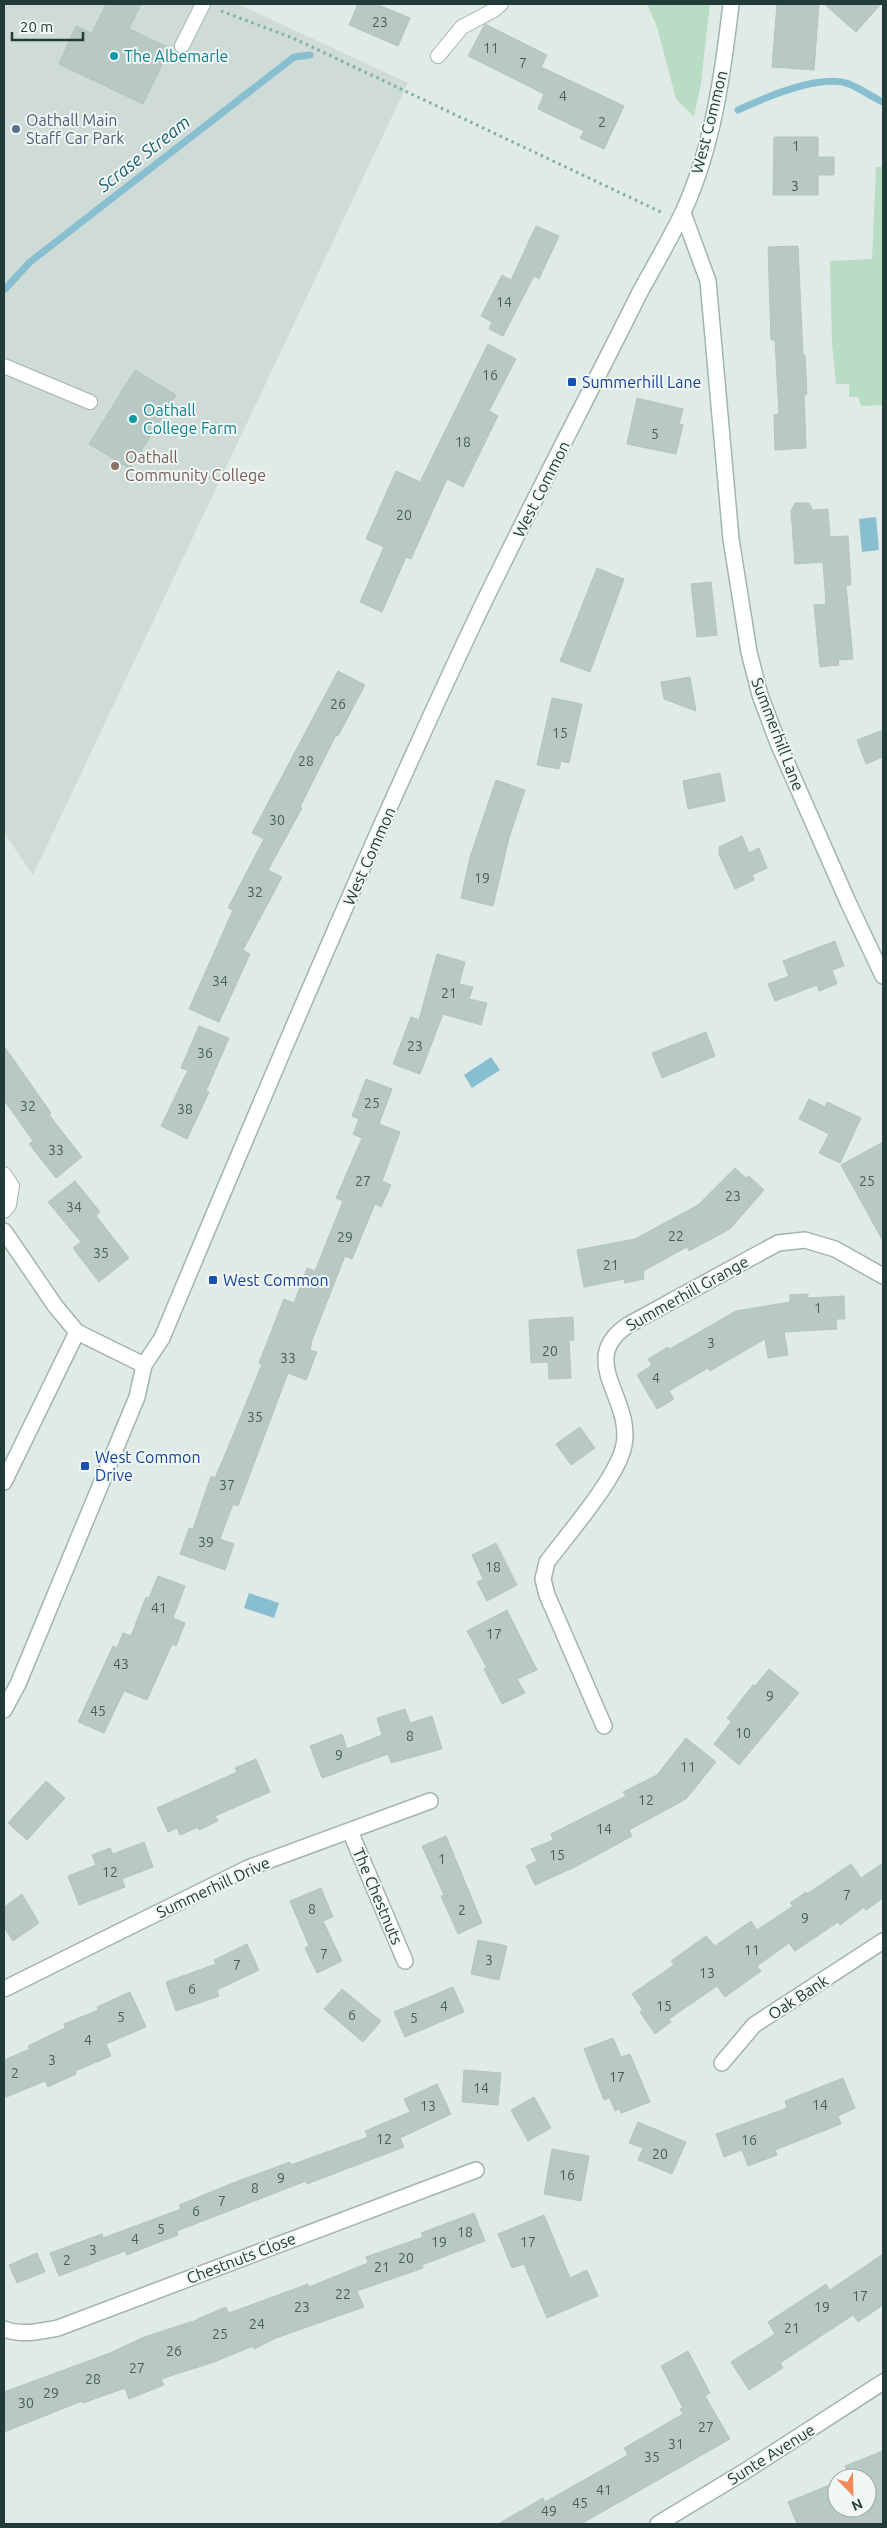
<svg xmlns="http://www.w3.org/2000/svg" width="887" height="2528" font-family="Ubuntu,sans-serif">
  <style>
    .built { fill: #cedbd6 }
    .green { fill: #b9dcc5 }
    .water { fill: #88bfd0 }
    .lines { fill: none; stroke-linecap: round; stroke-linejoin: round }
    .stream { stroke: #88bfd0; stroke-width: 7 }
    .building { fill: #b8c8c3; stroke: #b3c4be }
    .lane-casing { stroke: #a3b3ae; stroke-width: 16 }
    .street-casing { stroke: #a3b3ae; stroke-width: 18 }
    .secondary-casing { stroke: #9fb6b0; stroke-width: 18 }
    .path { stroke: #81aea4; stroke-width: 3; stroke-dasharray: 2.5 4; stroke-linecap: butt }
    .lane { stroke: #fff; stroke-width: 14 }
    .street { stroke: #fff; stroke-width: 15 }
    .secondary { stroke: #fff; stroke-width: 15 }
    .culture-dot { fill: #0f9aa8; stroke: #f0f7f4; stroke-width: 2 }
    .service-dot { fill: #5c6f8a; stroke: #f0f7f4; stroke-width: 2 }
    .transit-dot { fill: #1a4fb4; stroke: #f0f7f4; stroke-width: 2 }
    .education-dot { fill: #8d6e63; stroke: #f0f7f4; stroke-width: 2 }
    .labels { text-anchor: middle; stroke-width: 4; stroke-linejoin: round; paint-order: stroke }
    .number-label { font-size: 14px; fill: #475e59 }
    .culture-label { font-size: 16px; fill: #0d838f; stroke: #f0f7f4; text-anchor: start }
    .service-label { font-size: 16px; fill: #4e5e75; stroke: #f0f7f4; text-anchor: start }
    .street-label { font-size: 16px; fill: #213b36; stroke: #f0f7f4 }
    .transit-label { font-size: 16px; fill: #164399; stroke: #f0f7f4; text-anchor: start }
    .education-label { font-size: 16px; fill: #785e54; stroke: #f0f7f4; text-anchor: start }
    .water-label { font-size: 18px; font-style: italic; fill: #1c6076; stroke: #f0f7f4 }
  </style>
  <rect width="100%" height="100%" fill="#e0ebe7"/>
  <polygon class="built" points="4,4 238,4 408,83 33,875 4,833"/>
  <g class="green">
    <polygon points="647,4 710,4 701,83 694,117 676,99 657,27"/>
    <polygon points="876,167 883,167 883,405 861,406 858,397 849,397 849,384 836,384 832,342 830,261 872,259"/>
  </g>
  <g class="water">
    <polygon points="876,517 879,550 862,552 859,519"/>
    <polygon points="491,1057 500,1070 472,1088 464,1075"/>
    <polygon points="249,1593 279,1603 274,1618 244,1608"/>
  </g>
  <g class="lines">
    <g class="stream">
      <path d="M 738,110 C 764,98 820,73 849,84 C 861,89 872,97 883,102"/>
      <polyline points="4,290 30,262 294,57 310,55"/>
    </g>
  </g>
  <g class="building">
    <polygon points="106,4 141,4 129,29 170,48 143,104 59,64 76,26 92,33"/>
    <polygon points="358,4 376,4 410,18 398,46 349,25"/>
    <polygon points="777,4 819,4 814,70 772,67"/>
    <polygon points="824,4 881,4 856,32"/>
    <polygon points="485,24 547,55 541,67 624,106 604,149 580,138 584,131 538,109 544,94 468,56"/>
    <polygon points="774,137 818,137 818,157 834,157 834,175 818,175 818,195 773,195"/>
    <polygon points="536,226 559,236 539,279 534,276 503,336 489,329 492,322 481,316 502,275 511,280"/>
    <polygon points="798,246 803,355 805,355 807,394 804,395 806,448 775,450 774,415 779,414 775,340 771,340 768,247"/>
    <polygon points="488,344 516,359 489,411 498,416 463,487 447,479 411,559 406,557 382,612 360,602 384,547 366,539 396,471 420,482"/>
    <polygon points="135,370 176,395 130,469 89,444"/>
    <polygon points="637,398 683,409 679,424 683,425 676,454 627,444"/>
    <polygon points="795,503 809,503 813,510 828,509 830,537 848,536 851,585 846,585 853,659 838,660 839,665 820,667 814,605 826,604 823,562 795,564 791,511"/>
    <polygon points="597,568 624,579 590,672 560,661"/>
    <polygon points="711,582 717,635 697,637 691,584"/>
    <polygon points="338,671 365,685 338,736 336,735 300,807 302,808 268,870 282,877 243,950 250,954 219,1022 189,1009 233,910 228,908 264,839 252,833"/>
    <polygon points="690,677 696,711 664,699 661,682"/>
    <polygon points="552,698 582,704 569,763 561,761 559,769 537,765"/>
    <polygon points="883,730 883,757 866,764 857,740"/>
    <polygon points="720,773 725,801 688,809 683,781"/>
    <polygon points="496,780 525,790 509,838 493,906 461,898 470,857"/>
    <polygon points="742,836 749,853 759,848 767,868 752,875 754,880 735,889 719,854 719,847"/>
    <polygon points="835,941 844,966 832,970 837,984 819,991 817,985 775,1001 768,984 789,976 783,961"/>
    <polygon points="437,954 465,962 459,984 473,987 469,999 487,1003 481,1025 443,1014 420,1074 393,1064 411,1017 419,1020"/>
    <polygon points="199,1026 229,1038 206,1091 209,1092 187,1139 161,1126 188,1070 181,1068"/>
    <polygon points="706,1032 715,1056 662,1078 652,1053"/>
    <polygon points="4,1046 51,1113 49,1115 82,1157 56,1178 29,1144 33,1141 4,1100"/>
    <polygon points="366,1079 392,1089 379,1124 400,1132 382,1181 391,1185 381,1207 375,1204 352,1259 345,1256 312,1340 310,1350 317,1352 306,1380 288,1373 238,1506 233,1504 220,1539 234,1544 225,1570 180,1554 189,1528 193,1529 211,1476 215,1478 227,1450 262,1364 259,1363 284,1299 294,1303 307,1268 315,1271 343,1201 336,1198 362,1138 353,1134 359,1119 352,1116"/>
    <polygon points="809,1099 825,1107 827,1102 861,1118 840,1163 819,1153 829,1134 799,1119"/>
    <polygon points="883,1142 883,1241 841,1165"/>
    <polygon points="735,1168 746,1178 749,1176 764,1190 730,1229 689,1251 687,1247 643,1271 644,1279 625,1283 624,1279 584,1287 577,1250 635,1239 698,1205"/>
    <polygon points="75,1181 100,1212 96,1216 129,1258 99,1282 73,1248 81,1242 48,1202"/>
    <polygon points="808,1294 808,1298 844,1296 845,1319 836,1319 837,1329 784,1332 788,1355 768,1358 765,1339 710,1371 708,1368 669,1391 674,1399 657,1409 637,1375 652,1365 648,1359 668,1347 670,1349 736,1311 790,1302 790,1295"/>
    <polygon points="573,1317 574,1340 569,1340 571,1378 549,1379 548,1362 531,1363 529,1320"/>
    <polygon points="580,1427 595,1448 571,1465 556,1444"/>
    <polygon points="496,1543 517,1585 487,1601 477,1582 483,1579 472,1555"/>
    <polygon points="158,1576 185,1586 173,1618 185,1623 176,1646 172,1644 147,1700 124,1691 104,1733 78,1722 113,1646 117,1648 123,1633 131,1636 146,1597 149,1598"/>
    <polygon points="507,1610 537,1670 517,1679 525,1693 502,1704 484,1669 487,1668 467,1631"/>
    <polygon points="769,1669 799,1693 739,1765 714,1744 731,1722 727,1718 753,1685 755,1686"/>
    <polygon points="405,1709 410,1723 432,1716 442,1749 391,1763 388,1754 322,1778 310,1746 342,1734 347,1749 382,1735 377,1718"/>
    <polygon points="686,1738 716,1762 686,1799 629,1830 632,1836 575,1867 535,1885 526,1866 537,1861 531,1849 553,1840 551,1834 626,1796 623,1792 657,1775"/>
    <polygon points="256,1759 270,1792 215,1816 218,1821 199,1830 198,1827 180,1835 177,1828 168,1832 157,1808 237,1772 235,1768"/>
    <polygon points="46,1781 65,1798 27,1840 8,1823"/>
    <polygon points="446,1836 482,1923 458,1934 441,1896 444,1895 422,1846"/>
    <polygon points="144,1842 153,1867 122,1879 125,1887 79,1905 68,1876 96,1865 92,1855 110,1848 113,1854"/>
    <polygon points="883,1863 883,1898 866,1910 864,1907 840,1925 838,1922 795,1951 789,1943 757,1966 761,1971 725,1997 717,1986 669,2019 671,2022 655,2034 640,2012 643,2010 632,1994 674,1965 671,1961 706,1936 715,1946 751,1921 757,1930 793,1906 790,1903 806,1892 807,1894 851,1864 861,1878"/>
    <polygon points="321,1888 333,1917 323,1921 342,1961 317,1973 305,1948 309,1946 290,1901"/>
    <polygon points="22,1894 39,1923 13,1941 4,1927 4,1907"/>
    <polygon points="478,1940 507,1946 499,1980 471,1974"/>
    <polygon points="247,1944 259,1970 217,1990 219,1996 176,2011 166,1982 216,1964 214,1960"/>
    <polygon points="453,1987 464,2012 405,2037 394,2012"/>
    <polygon points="342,1989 381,2021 363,2042 324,2009"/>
    <polygon points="130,1992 146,2027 106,2044 111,2056 75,2071 76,2074 48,2087 45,2081 4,2098 4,2060 30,2049 28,2046 65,2028 64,2024 98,2010 97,2007"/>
    <polygon points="613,2038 621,2057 630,2054 650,2102 621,2113 620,2109 615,2111 610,2098 604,2100 584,2049"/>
    <polygon points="464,2070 501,2073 498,2105 462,2102"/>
    <polygon points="843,2078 855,2108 838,2116 841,2124 775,2150 777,2155 748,2166 742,2150 724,2157 716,2134 787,2108 785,2101"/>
    <polygon points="437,2084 451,2114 400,2138 404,2147 307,2184 306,2181 177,2231 178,2235 152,2245 127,2255 125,2251 59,2276 50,2253 102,2234 103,2238 181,2209 179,2205 238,2181 290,2162 291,2165 368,2137 365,2131 410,2112 404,2099"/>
    <polygon points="534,2097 551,2128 528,2141 511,2110"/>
    <polygon points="638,2122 686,2142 672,2174 638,2160 643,2148 629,2143"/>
    <polygon points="552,2149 589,2156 581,2201 544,2194"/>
    <polygon points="474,2213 485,2241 422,2265 423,2268 357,2291 364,2307 276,2338 254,2349 253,2346 214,2362 161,2379 164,2385 129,2399 125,2388 83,2403 82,2401 4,2432 4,2392 110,2353 144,2337 197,2320 197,2319 226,2307 229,2313 308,2284 309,2287 368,2263 366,2257 423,2237 421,2233"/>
    <polygon points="544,2215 570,2278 587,2270 598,2296 547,2318 524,2264 512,2268 498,2234"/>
    <polygon points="37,2253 45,2272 17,2283 9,2265"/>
    <polygon points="883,2254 883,2305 858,2322 853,2315 780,2363 783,2368 749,2390 731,2362 775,2334 768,2322 826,2284 830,2290"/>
    <polygon points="688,2351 710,2393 705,2396 730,2439 581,2524 498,2524 543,2498 545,2502 628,2455 624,2448 683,2414 680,2409 683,2408 661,2366"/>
    <polygon points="883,2451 883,2524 797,2524 788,2502 837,2482 837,2508 867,2508 867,2478 846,2478 849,2477 845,2466"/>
  </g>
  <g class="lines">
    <defs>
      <g id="lane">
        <polyline points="182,46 203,4"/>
        <polyline points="438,56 462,27 494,10 501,4"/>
        <polyline points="4,366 90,402"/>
        <polyline points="4,1174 12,1186 9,1205 4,1211"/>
      </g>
      <g id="street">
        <polyline points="4,1231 56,1307 77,1332 144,1365"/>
        <polyline points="4,1482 77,1332"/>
        <path d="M 604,1726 L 547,1595 L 543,1579 L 547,1562 C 568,1534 618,1477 624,1445 C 633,1398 576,1360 628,1325 L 778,1243 L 805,1240 L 835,1249 L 883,1276"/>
        <polyline points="350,1831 405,1961"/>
        <polyline points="4,1989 248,1868 430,1801"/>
        <polyline points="722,2063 754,2025 883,1941"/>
        <path d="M 4,2329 C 21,2336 41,2331 58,2328 L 476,2170"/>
        <polyline points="658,2524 747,2470 883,2382"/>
      </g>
      <g id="secondary">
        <polyline points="683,213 708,281 731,539 749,652 760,695 778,743 848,902 883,976"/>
        <path d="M 4,1710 L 18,1684 L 137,1397 L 144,1365 L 162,1338 C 262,1099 362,861 472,627 C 525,515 584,405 639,294 C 654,266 671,238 684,210 C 713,146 723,73 731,4"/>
      </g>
    </defs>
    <use href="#lane" class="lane-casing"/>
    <use href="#street" class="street-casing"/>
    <use href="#secondary" class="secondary-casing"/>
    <polyline class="path" points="221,11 293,38 663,213"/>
    <use href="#lane" class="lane"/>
    <use href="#street" class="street"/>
    <use href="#secondary" class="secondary"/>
  </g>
  <g class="culture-dot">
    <circle cx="114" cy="56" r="5"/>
    <circle cx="133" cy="419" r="5"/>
  </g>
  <circle class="service-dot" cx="16" cy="129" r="5"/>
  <g class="transit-dot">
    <rect x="567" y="377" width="10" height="10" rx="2.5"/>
    <rect x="208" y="1275" width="10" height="10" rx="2.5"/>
    <rect x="80" y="1461" width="10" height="10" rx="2.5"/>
  </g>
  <circle class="education-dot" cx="115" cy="466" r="5"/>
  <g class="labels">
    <g class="number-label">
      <text x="380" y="27">23</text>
      <text x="491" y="53">11</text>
      <text x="523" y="68">7</text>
      <text x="563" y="101">4</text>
      <text x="602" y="127">2</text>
      <text x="796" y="151">1</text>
      <text x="795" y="191">3</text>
      <text x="504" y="307">14</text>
      <text x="490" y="380">16</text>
      <text x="655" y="439">5</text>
      <text x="463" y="447">18</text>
      <text x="404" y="520">20</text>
      <text x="338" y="709">26</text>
      <text x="560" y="738">15</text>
      <text x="306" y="766">28</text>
      <text x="277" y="825">30</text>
      <text x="482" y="883">19</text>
      <text x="255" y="897">32</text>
      <text x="220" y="986">34</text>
      <text x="449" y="998">21</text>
      <text x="415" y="1051">23</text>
      <text x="205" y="1058">36</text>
      <text x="372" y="1108">25</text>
      <text x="28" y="1111">32</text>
      <text x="185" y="1114">38</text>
      <text x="56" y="1155">33</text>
      <text x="363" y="1186">27</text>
      <text x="867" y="1186">25</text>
      <text x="733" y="1201">23</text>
      <text x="74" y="1212">34</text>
      <text x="676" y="1241">22</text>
      <text x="345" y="1242">29</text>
      <text x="101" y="1258">35</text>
      <text x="611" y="1270">21</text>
      <text x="818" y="1313">1</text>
      <text x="711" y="1348">3</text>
      <text x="550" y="1356">20</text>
      <text x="288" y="1363">33</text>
      <text x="656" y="1383">4</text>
      <text x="255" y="1422">35</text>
      <text x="227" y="1490">37</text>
      <text x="206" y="1547">39</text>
      <text x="493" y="1572">18</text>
      <text x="159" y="1613">41</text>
      <text x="494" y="1639">17</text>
      <text x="121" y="1669">43</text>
      <text x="770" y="1701">9</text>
      <text x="98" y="1716">45</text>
      <text x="743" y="1738">10</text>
      <text x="410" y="1741">8</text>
      <text x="339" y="1760">9</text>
      <text x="688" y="1772">11</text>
      <text x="646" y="1805">12</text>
      <text x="604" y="1834">14</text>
      <text x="557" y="1860">15</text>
      <text x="442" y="1864">1</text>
      <text x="110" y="1877">12</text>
      <text x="847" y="1900">7</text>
      <text x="312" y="1914">8</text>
      <text x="462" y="1915">2</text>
      <text x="805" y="1923">9</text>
      <text x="752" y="1955">11</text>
      <text x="324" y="1959">7</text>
      <text x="489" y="1965">3</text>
      <text x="237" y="1970">7</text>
      <text x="707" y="1978">13</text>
      <text x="192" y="1994">6</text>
      <text x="444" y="2011">4</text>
      <text x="664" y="2011">15</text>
      <text x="352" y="2020">6</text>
      <text x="121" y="2022">5</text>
      <text x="414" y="2023">5</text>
      <text x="88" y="2045">4</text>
      <text x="52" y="2065">3</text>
      <text x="15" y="2078">2</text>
      <text x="617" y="2082">17</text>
      <text x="481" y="2093">14</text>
      <text x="820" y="2110">14</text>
      <text x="428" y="2111">13</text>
      <text x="384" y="2144">12</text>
      <text x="749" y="2145">16</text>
      <text x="660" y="2159">20</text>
      <text x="567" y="2180">16</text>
      <text x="281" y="2183">9</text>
      <text x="255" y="2193">8</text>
      <text x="222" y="2206">7</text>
      <text x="196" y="2216">6</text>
      <text x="161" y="2234">5</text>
      <text x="465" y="2237">18</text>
      <text x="135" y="2244">4</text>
      <text x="439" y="2247">19</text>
      <text x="528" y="2247">17</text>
      <text x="93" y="2255">3</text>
      <text x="406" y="2263">20</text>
      <text x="67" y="2265">2</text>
      <text x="382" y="2272">21</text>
      <text x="343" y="2299">22</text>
      <text x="860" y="2301">17</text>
      <text x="302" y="2312">23</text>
      <text x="822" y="2312">19</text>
      <text x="257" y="2329">24</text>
      <text x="792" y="2333">21</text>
      <text x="220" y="2339">25</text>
      <text x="174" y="2356">26</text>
      <text x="137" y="2373">27</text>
      <text x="93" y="2384">28</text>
      <text x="51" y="2398">29</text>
      <text x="26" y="2408">30</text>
      <text x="706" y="2432">27</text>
      <text x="676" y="2449">31</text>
      <text x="652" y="2462">35</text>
      <text x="604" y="2495">41</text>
      <text x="580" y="2508">45</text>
      <text x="549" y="2516">49</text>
    </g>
    <g class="culture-label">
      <text x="124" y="62">The Albemarle</text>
      <text x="143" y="416">Oathall<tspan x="143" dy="18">College Farm</tspan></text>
    </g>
    <g class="service-label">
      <text x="26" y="126">Oathall Main<tspan x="26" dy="18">Staff Car Park</tspan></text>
    </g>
    <g class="street-label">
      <text transform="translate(709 122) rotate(-76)" y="6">West Common</text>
      <text transform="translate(541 489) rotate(-63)" y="6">West Common</text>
      <text transform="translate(778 734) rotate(69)" y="6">Summerhill Lane</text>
      <text transform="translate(369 856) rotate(-66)" y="6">West Common</text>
      <text transform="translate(687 1293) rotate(-29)" y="6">Summerhill Grange</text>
      <text transform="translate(213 1887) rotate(-25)" y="6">Summerhill Drive</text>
      <text transform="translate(378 1896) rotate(67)" y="6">The Chestnuts</text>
      <text transform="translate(798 1997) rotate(-33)" y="6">Oak Bank</text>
      <text transform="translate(241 2258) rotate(-21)" y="6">Chestnuts Close</text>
      <text transform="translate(771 2454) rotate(-32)" y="6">Sunte Avenue</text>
    </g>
    <g class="transit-label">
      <text x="582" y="388">Summerhill Lane</text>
      <text x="223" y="1286">West Common</text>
      <text x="95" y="1463">West Common<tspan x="95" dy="18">Drive</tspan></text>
    </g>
    <g class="education-label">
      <text x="125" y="463">Oathall<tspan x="125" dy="18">Community College</tspan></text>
    </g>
    <g class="water-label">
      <text transform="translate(144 154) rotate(-38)" y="6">Scrase Stream</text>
    </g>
  </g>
  <rect width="887" height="2528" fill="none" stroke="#213b36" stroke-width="10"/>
  <g transform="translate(852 2493) rotate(157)"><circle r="24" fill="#f0f7f4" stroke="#9daca8"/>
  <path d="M0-4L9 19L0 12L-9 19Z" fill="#f08a59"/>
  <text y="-8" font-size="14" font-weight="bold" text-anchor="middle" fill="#213b36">N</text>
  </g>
  <path d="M12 32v8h71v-8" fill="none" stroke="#213b36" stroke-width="2.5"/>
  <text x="20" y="32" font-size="15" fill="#213b36" stroke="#f0f7f4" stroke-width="4" paint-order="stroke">20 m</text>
</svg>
